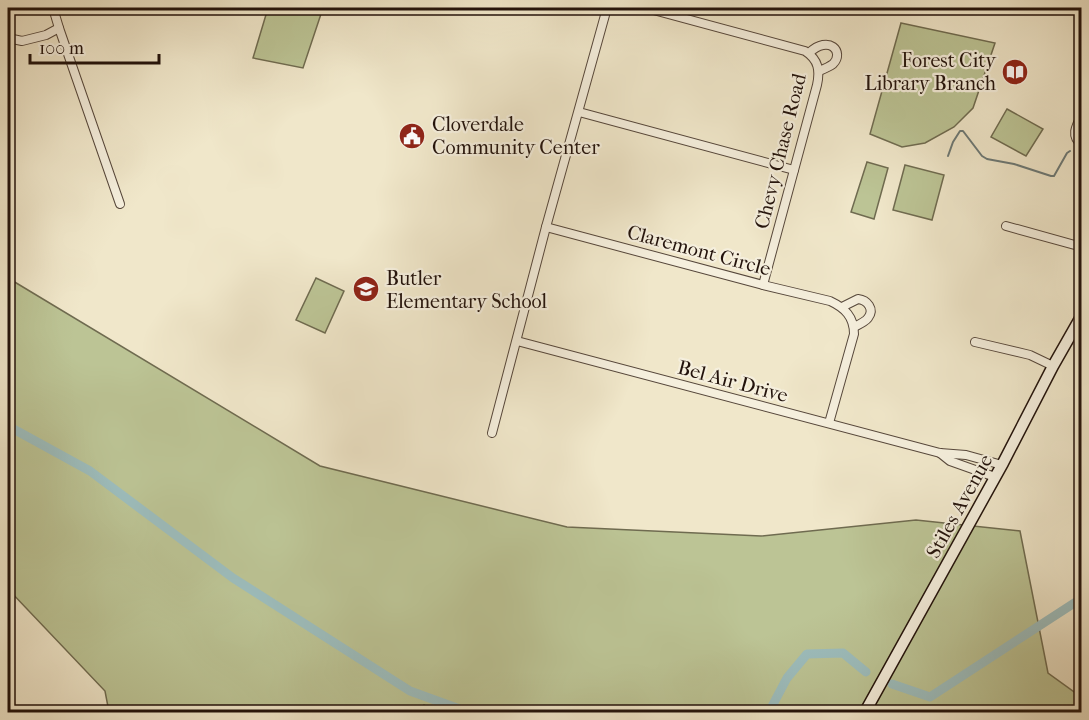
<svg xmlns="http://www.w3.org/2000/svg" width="1089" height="720" font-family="'IM FELL French Canon',serif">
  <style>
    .green { fill: #bcc495; stroke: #6f6b50; stroke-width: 1.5 }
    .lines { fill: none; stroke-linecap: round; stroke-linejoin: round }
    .stream { stroke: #6c7976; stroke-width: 2 }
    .canal { stroke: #9dbebe; stroke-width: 9 }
    .street-casing { stroke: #56473b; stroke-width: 10 }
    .secondary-casing { stroke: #22120b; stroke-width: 13 }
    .street { stroke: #f5efdd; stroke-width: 8 }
    .secondary { stroke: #f5efdd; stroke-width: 10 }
    .labels { text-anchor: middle; stroke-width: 4.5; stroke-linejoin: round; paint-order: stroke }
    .poi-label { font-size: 20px; fill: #22120b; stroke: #f5efdd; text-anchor: start }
    .street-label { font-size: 20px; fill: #22120b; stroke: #f5efdd }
  </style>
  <rect width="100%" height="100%" fill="#f0e7ca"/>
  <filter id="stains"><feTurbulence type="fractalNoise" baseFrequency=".00333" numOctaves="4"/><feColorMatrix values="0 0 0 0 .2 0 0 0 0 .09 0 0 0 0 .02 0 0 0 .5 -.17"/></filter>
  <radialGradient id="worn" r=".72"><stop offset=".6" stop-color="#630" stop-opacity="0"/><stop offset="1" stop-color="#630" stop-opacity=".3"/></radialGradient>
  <g class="green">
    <polygon points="268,8 323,8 303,68 253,58"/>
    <polygon points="901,23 995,43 973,108 954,127 925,143 902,147 870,134"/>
    <polygon points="1007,109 1043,129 1026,156 991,137"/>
    <polygon points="867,162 888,168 874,219 851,212"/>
    <polygon points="905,165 944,175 932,220 893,210"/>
    <polygon points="8,278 320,466 567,527 761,536 916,520 1020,531 1048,673 1081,697 1081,712 438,712 424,705 420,712 109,712 105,691 8,589"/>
    <polygon points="316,278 344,291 325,333 296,320"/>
  </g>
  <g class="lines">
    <polyline class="stream" points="948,156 953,142 960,131 963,131 982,156 987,159 1014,164 1051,176 1054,176 1067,153 1070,151"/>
    <g class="canal">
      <polyline points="8,426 90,471 233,578 410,691 468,712"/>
      <polyline points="892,684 930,697 1082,598"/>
      <polyline points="769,712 787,678 807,654 843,653 866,672"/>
    </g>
    <defs>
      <g id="street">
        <polyline points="53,8 59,28 120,204"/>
        <path d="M 646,8 L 805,51 C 819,60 820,71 817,85 L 763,285"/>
        <polyline points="8,38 22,41 46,35 59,28"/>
        <path d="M 809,53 C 829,34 845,52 833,64 C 829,67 824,69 819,71"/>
        <polyline points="579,112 794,170"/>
        <path d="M 1082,115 C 1076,126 1070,136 1082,145"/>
        <polyline points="1006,226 1082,247"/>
        <path d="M 546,227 L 763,285 L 830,301 C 845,308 854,317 854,334 L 829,423"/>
        <path d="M 842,307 L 858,299 C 867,300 875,309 868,318 C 865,322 858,325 854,327"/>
        <polyline points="517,341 940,453 966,455 1002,465"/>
        <polyline points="975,342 1030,355 1053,366"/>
        <polyline points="492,433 546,227 607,8"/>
        <polyline points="940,453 950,461 995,477"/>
      </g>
      <polyline id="secondary" points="865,712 1003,463 1053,366 1082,315"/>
    </defs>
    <use href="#street" class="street-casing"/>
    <use href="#secondary" class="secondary-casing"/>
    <use href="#street" class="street"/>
    <use href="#secondary" class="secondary"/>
  </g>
  <defs>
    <symbol id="library-disc" viewBox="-11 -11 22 22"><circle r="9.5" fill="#8f2418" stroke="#f5efdd"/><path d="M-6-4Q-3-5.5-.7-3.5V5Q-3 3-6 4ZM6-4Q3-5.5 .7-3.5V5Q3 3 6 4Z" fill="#fff"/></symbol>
    <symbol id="civic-disc" viewBox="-11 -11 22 22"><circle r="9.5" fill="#8f2418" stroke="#f5efdd"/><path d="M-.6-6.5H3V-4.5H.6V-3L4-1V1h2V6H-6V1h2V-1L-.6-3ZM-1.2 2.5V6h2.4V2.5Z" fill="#fff"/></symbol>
    <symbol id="school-disc" viewBox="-11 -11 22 22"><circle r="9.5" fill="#8f2418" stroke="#f5efdd"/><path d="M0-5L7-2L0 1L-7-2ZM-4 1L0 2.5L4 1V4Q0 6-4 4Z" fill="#fff"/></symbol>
  </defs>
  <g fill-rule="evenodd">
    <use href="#library-disc" x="1000" y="57" width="30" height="30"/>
    <use href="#civic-disc" x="397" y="121" width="30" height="30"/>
    <use href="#school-disc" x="351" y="274" width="30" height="30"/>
  </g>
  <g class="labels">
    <g class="poi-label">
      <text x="996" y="67" text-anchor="end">Forest City<tspan x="996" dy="23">Library Branch</tspan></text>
      <text x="432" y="131">Cloverdale<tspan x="432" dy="23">Community Center</tspan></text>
      <text x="386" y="285">Butler<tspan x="386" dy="23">Elementary School</tspan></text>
    </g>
    <g class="street-label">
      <text transform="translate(780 151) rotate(-76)" y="7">Chevy Chase Road</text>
      <text transform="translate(699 250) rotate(15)" y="7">Claremont Circle</text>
      <text transform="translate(733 381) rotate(15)" y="7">Bel Air Drive</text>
      <text transform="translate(959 506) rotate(-61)" y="7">Stiles Avenue</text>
    </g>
  </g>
  <rect width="1089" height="720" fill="none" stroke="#f0e7ca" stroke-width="30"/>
  <rect x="9" y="9" width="1071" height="702" fill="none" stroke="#22120b" stroke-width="3"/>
  <rect x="15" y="15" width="1059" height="690" fill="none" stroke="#22120b" stroke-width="1.5"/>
  <path d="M30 54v9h129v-9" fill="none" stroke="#22120b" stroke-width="3"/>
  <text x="39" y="54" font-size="18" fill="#22120b" stroke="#f5efdd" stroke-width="4.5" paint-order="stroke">100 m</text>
  <rect width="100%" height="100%" filter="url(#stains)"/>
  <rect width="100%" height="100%" fill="url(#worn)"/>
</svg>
